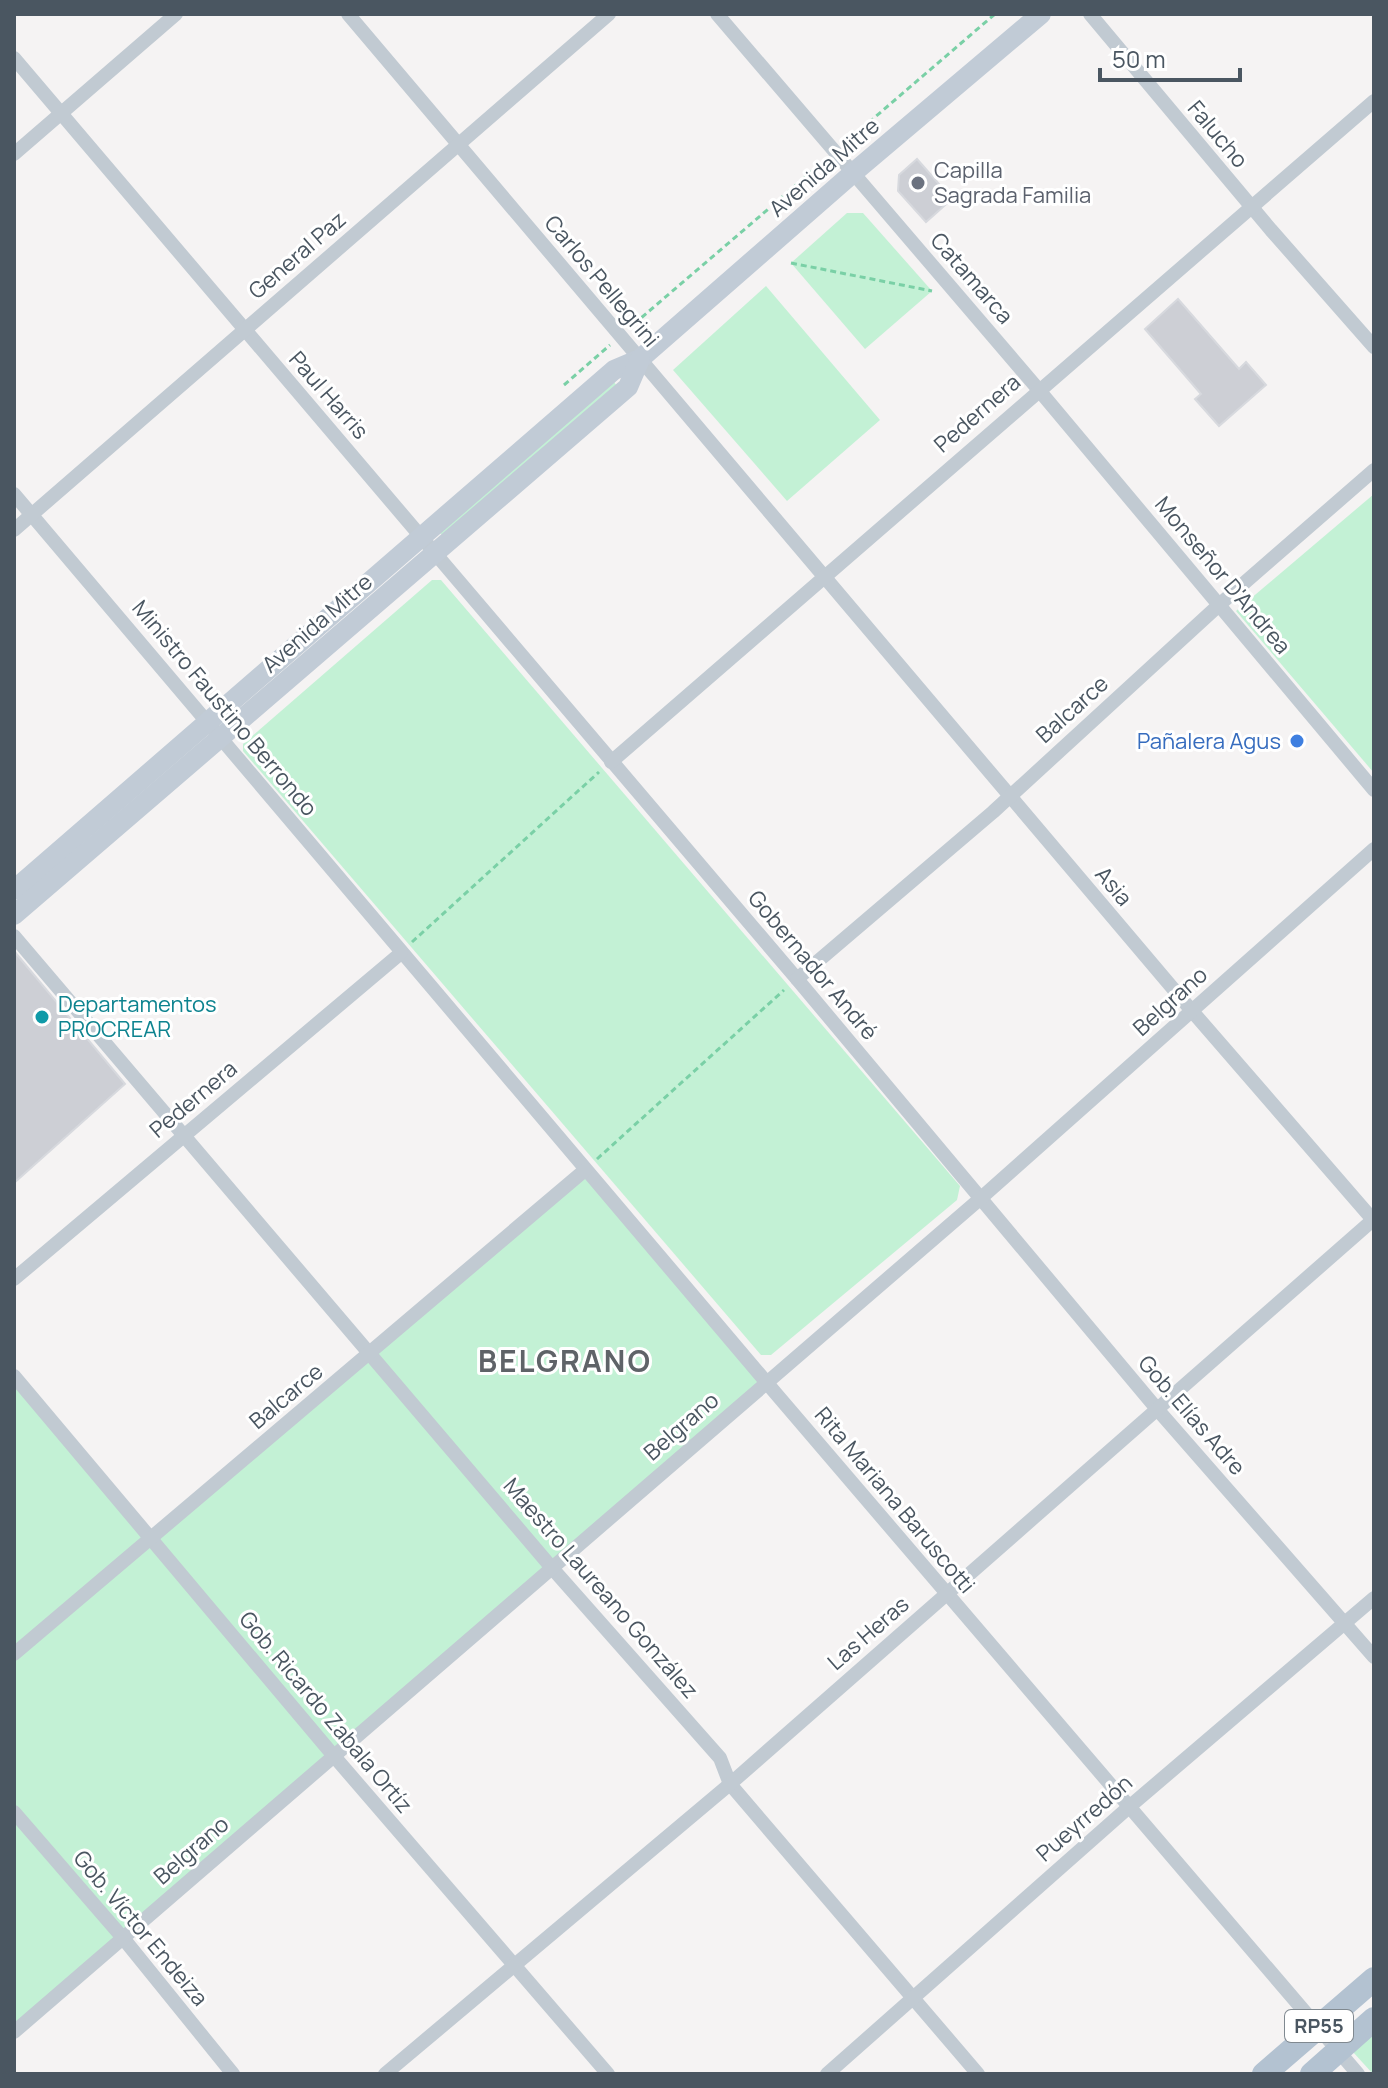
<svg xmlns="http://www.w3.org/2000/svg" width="1388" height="2088" font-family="Manrope,sans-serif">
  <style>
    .green { fill: #c3f1d5 }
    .building { fill: #cdcfd5; stroke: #d7d9de; stroke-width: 2 }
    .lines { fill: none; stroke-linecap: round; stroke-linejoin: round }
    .path { stroke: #7ad0a6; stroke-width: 3; stroke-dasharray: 6 4; stroke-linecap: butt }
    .street { stroke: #c1cad2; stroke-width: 14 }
    .secondary { stroke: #c1cbd6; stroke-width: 20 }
    .primary { stroke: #b3c2d1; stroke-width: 24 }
    .worship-dot { fill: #6b7280; stroke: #fff; stroke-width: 3 }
    .shop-dot { fill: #3f7fe0; stroke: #fff; stroke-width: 3 }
    .culture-dot { fill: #0f9aa8; stroke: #fff; stroke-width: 3 }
    .labels { text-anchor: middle; stroke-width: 6; stroke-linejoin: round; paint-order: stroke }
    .shield { fill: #fff; stroke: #808990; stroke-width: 2 }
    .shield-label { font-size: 20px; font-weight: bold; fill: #4a5661 }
    .street-label { font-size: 22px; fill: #4a5661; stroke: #fff }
    .worship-label { font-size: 22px; fill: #5b616d; stroke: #fff; text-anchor: start }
    .shop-label { font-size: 22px; fill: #366cbe; stroke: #fff; text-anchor: end }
    .culture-label { font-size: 22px; fill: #0d838f; stroke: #fff; text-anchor: start }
    .district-label { font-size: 30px; font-weight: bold; letter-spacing: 2px; fill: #5f6368; stroke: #fff }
  </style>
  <rect width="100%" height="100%" fill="#f5f3f3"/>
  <g class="green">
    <polygon points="847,213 863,213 932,291 865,349 791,263"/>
    <polygon points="766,286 880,420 787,501 673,370"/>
    <polygon points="614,382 617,386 443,536 439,532"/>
    <polygon points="1374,494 1374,773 1236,611"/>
    <polygon points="432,580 441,580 960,1186 957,1200 771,1355 761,1355 243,751 243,744"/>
    <polygon points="585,1170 765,1381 14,2031 14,1376 151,1538"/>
    <polygon points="1374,2034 1374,2074 1373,2074 1353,2052"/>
  </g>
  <g class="building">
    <polygon points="917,159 952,199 926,222 898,191 899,175"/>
    <polygon points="1178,299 1239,369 1246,362 1266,385 1219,426 1195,399 1201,394 1145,329"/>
    <polygon points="14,951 125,1084 14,1183"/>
  </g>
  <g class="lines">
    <g class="path">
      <polyline points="846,142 995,14"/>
      <polyline points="791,263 932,291"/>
      <polyline points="634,324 822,163"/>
      <polyline points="564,385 610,345"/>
      <polyline points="412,942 599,772"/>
      <polyline points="597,1159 784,990"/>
    </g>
    <g class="street">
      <polyline points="348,14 1192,1011 1374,1221"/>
      <polyline points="717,14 1038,389 1374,790"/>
      <polyline points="1090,14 1271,230 1374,347"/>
      <polyline points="14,58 797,979 1157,1409 1374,1657"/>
      <polyline points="14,154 176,14"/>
      <polyline points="14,494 778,1396 1358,2074"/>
      <polyline points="14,530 609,14"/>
      <polyline points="611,762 1374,101"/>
      <polyline points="14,936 552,1568 720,1758 730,1784 978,2074"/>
      <polyline points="797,979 993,812 1219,605 1374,470"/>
      <polyline points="14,1279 401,953"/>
      <polyline points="14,1376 333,1755 608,2074"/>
      <polyline points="14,1654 585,1170"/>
      <polyline points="14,1812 123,1938 233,2074"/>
      <polyline points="14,2032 981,1198 1374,849"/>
      <polyline points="385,2074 730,1784 1374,1219"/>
      <polyline points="827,2074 1129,1807 1374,1598"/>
    </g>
    <g class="secondary">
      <polyline points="14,890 614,370 640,359 853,173 1041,14"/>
      <polyline points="14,915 628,387 640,359"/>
    </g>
    <g class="primary">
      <polyline points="1264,2074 1374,1979"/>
      <polyline points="1312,2074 1374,2019"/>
    </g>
  </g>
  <circle class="worship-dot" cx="918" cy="183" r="8"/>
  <circle class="shop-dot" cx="1297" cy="741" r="8"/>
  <circle class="culture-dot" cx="42" cy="1017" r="8"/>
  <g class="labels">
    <rect class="shield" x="1285" y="2010" width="68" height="32" rx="6"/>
    <g class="shield-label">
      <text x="1319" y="2033">RP55</text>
    </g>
    <g class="street-label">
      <text transform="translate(1218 134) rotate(50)" y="8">Falucho</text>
      <text transform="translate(824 167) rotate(-41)" y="8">Avenida Mitre</text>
      <text transform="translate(297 255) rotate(-41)" y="8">General Paz</text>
      <text transform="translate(972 278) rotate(49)" y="8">Catamarca</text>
      <text transform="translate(602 281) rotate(50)" y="8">Carlos Pellegrini</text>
      <text transform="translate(329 395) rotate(49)" y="8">Paul Harris</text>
      <text transform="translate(977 413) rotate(-41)" y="8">Pedernera</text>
      <text transform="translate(1223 575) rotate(50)" y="8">Monseñor D'Andrea</text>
      <text transform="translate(317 623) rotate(-41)" y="8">Avenida Mitre</text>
      <text transform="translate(225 708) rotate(50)" y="8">Ministro Faustino Berrondo</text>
      <text transform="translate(1072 709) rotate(-42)" y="8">Balcarce</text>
      <text transform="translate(1114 886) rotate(50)" y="8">Asia</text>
      <text transform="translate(813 965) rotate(50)" y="8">Gobernador André</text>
      <text transform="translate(1170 1001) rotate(-42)" y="8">Belgrano</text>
      <text transform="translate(193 1099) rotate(-40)" y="8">Pedernera</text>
      <text transform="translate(286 1396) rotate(-40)" y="8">Balcarce</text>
      <text transform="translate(1192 1415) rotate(49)" y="8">Gob. Elías Adre</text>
      <text transform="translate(681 1426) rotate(-41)" y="8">Belgrano</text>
      <text transform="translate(895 1500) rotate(50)" y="8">Rita Mariana Baruscotti</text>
      <text transform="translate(601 1588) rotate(49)" y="8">Maestro Laureano González</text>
      <text transform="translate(868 1633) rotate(-41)" y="8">Las Heras</text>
      <text transform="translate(326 1712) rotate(50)" y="8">Gob. Ricardo Zabala Ortíz</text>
      <text transform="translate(1084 1818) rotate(-41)" y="8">Pueyrredón</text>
      <text transform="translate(191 1850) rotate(-41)" y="8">Belgrano</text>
      <text transform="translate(141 1928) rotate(50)" y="8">Gob. Víctor Endeiza</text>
    </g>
    <g class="worship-label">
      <text x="934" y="178">Capilla<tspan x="934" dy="25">Sagrada Familia</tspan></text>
    </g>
    <g class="shop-label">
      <text x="1281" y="749">Pañalera Agus</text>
    </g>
    <g class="culture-label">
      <text x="58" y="1012">Departamentos<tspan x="58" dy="25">PROCREAR</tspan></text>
    </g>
    <g class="district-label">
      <text x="565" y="1372">BELGRANO</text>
    </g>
  </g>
  <rect width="1388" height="2088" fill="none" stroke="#4a5661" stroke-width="32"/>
  <path d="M1100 68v12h140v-12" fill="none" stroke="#4a5661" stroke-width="4"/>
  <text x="1112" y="68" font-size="24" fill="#4a5661" stroke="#ffffff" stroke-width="6" paint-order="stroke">50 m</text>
</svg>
